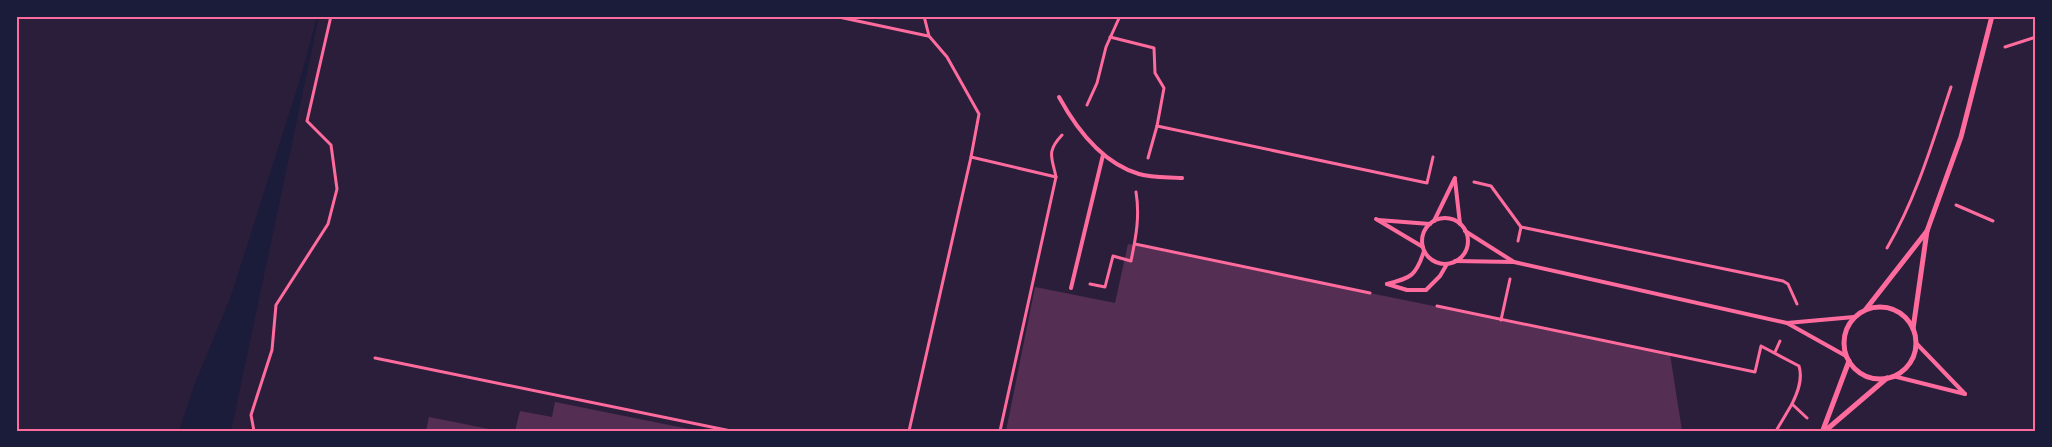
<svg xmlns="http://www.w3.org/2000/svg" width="2052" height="447" font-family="Ubuntu,sans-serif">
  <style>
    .green { fill: #2a1e3b }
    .building { fill: #542f53 }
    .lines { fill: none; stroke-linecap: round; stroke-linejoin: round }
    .path { stroke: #ff6b9d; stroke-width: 3 }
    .service { stroke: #ff6b9d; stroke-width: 4 }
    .minor { stroke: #ff6b9d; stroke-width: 5 }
    .neatline { fill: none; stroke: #ff6b9d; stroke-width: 2 }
  </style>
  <rect width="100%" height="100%" fill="#1b1b3a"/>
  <g class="green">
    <polygon points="16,16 317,16 302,73 231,296 194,386 179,431 16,431"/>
    <polygon points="319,16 2036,16 2036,431 231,431"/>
  </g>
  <g class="building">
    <polygon points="1128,244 1670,354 1682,431 1006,431 1035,287 1115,303"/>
    <polygon points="555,402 694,430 694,431 515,431 520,411 552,417"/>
    <polygon points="429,417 494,430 494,431 426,431"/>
  </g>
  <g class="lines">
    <g class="path">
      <polyline points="834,16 928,36"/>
      <polyline points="924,16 929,36 947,57 979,114 971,157"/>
      <polyline points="1110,37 1154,48 1155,73 1164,88 1157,126 1148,158"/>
      <polyline points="2005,47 2036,37"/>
      <polyline points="1087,105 1097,83 1106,47 1120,16"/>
      <polyline points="1157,126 1427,183 1433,157"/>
      <polyline points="1474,182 1491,186 1521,227 1783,281 1788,284 1797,304"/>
      <polyline points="1956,205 1993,221"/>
      <polyline points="1518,241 1521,227"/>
      <polyline points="1135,244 1370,293"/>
      <path d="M 1887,248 C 1916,199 1933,141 1951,87"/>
      <path d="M 1090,284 L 1105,287 L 1113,256 L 1131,261 C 1136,237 1140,216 1136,192"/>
      <path d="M 1437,306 L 1755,372 L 1761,346 L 1799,366 C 1803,379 1798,392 1792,404"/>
      <polyline points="1501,320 1510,279"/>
      <polyline points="1775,352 1780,341"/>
      <polyline points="375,358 731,431"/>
      <polyline points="254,431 251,415 272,350 276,305 328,224 337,189 331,145 307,121 331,16"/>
      <polyline points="909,431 971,157 1056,177"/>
      <path d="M 1000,431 L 1056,177 C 1052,157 1046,152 1062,135"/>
      <polyline points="1776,431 1792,404 1807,418"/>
    </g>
    <g class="service">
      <path d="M 1059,97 C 1077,130 1102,163 1139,174 C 1152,178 1168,177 1182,178"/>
      <polyline points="1455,180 1460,224"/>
      <circle cx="1445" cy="241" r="23"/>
      <polyline points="1376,219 1423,247"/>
      <polyline points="1378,220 1430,224"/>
      <polyline points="1434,221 1455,178"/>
      <polyline points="1465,231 1514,262"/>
      <polyline points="1455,261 1514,262 1787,323 1846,356"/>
      <polyline points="1387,284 1407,290 1426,290 1440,276 1447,264"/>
      <path d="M 1387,284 C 1411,278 1416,276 1424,251"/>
      <polyline points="1071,288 1103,155"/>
      <polyline points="1787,323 1854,317"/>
      <polyline points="1916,343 1965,394"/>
      <polyline points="1893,376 1965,394"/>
    </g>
    <g class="minor">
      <circle cx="1880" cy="343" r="36"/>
      <polyline points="1866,309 1927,231"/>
      <polyline points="1913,329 1927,231 1961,137 1992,16"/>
      <polyline points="1823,430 1849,361"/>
      <polyline points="1825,431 1887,378"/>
    </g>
  </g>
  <rect width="2052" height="447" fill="none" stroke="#1b1b3a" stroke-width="35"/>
  <rect x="18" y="18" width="2016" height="412" class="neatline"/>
</svg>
